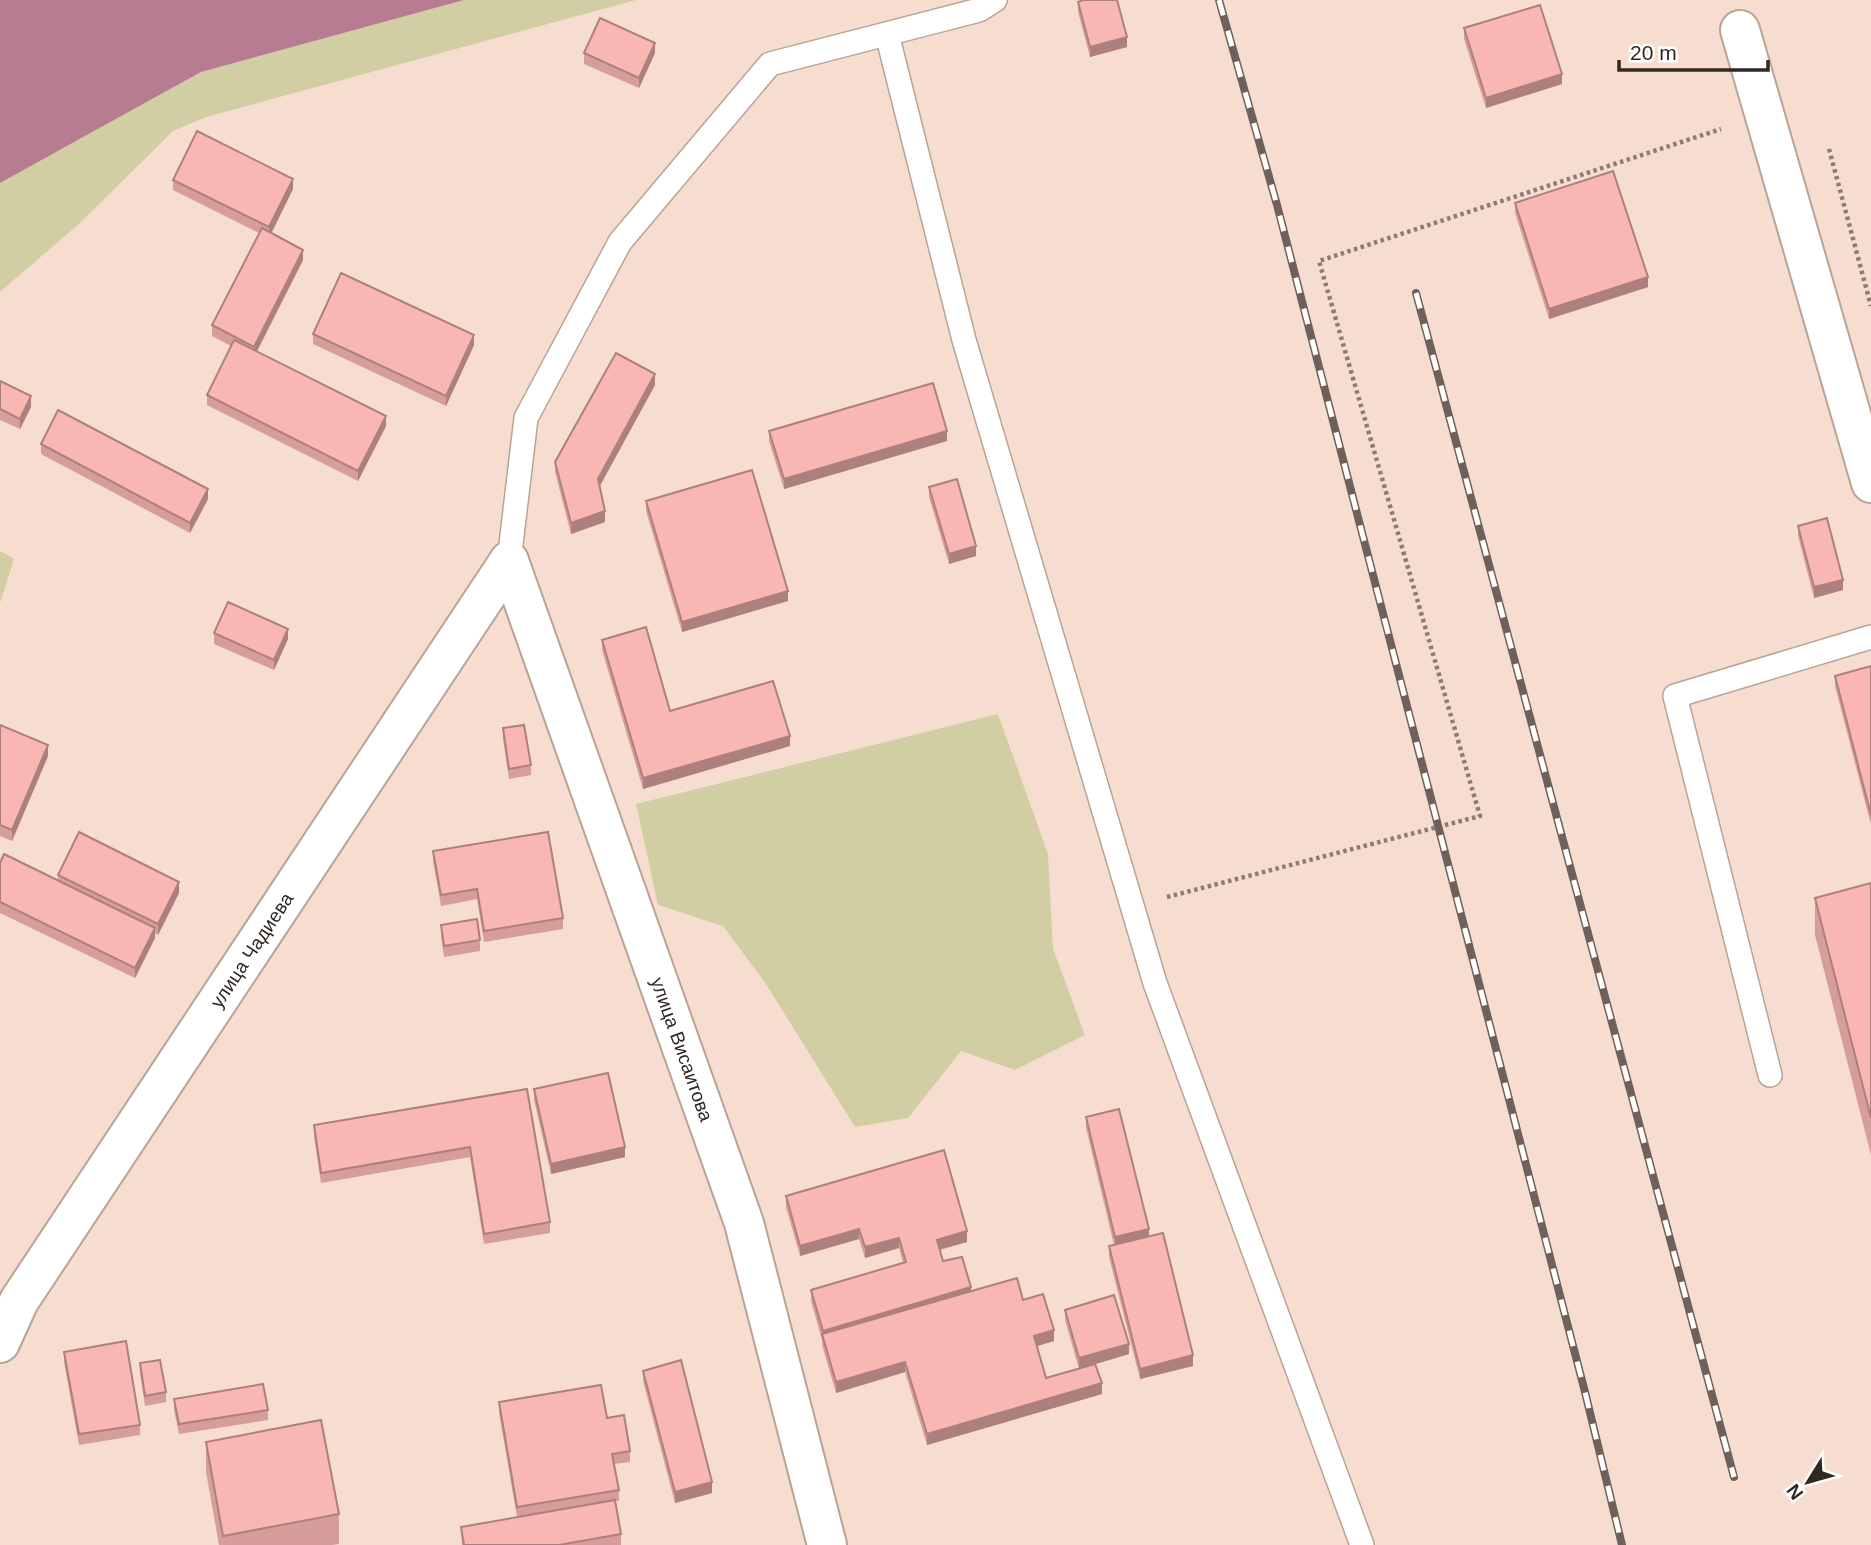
<svg xmlns="http://www.w3.org/2000/svg" width="1871" height="1545" font-family="Helvetica,sans-serif">
  <style>
    .green { fill: #d2cea4 }
    .water { fill: #b77c91 }
    .lines { fill: none; stroke-linecap: round; stroke-linejoin: round }
    .lane-casing { stroke: #baa396; stroke-width: 26 }
    .street-casing { stroke: #baa396; stroke-width: 42 }
    .path { stroke: #8d7c74; stroke-width: 4.5; stroke-dasharray: 3.5 3.5; stroke-linecap: butt }
    .lane { stroke: #fff; stroke-width: 23 }
    .street { stroke: #fff; stroke-width: 38 }
    .rail-casing { stroke: #6f6159; stroke-width: 8 }
    .rail { stroke: #fff; stroke-width: 5; stroke-dasharray: 16; stroke-linecap: butt }
    .wall { fill: #d69d9a }
    .shaded-wall { fill: #ae807d }
    .building { fill: #f9b7b3; stroke: #ae807d; stroke-width: 2 }
    .labels { text-anchor: middle; stroke-width: 5; stroke-linejoin: round; paint-order: stroke }
    .street-label { font-size: 19px; fill: #312823; stroke: #fff }
  </style>
  <rect width="100%" height="100%" fill="#f6ddd0"/>
  <g class="green">
    <polygon points="464,0 636,0 206,117 173,131 79,224 0,292 0,183 201,72"/>
    <polygon points="0,551 14,559 0,603"/>
    <polygon points="998,714 1048,854 1053,949 1085,1035 1015,1070 961,1051 908,1118 855,1127 766,984 723,926 658,905 636,804"/>
  </g>
  <polygon class="water" points="0,0 464,0 201,72 0,183"/>
  <g class="lines">
    <defs>
      <g id="lane">
        <polyline points="887,34 964,340 1155,983 1362,1545"/>
        <polyline points="509,561 526,418 620,242 770,64 979,10 995,0"/>
        <polyline points="1770,1075 1675,696 1871,637"/>
      </g>
      <g id="street">
        <polyline points="1740,30 1871,483"/>
        <path id="s1" d="M 509,561 L 744,1223 L 827,1545"/>
        <path id="s2" d="M 0,1343 L 19,1301 L 509,561"/>
      </g>
    </defs>
    <use href="#lane" class="lane-casing"/>
    <use href="#street" class="street-casing"/>
    <g class="path">
      <polyline points="1829,149 1871,306"/>
      <polyline points="1167,897 1480,816 1319,261 1721,129"/>
    </g>
    <use href="#lane" class="lane"/>
    <use href="#street" class="street"/>
    <defs>
      <g id="rail">
        <polyline points="1219,0 1277,205 1585,1392 1622,1545"/>
        <polyline points="1416,293 1734,1477"/>
      </g>
    </defs>
    <use href="#rail" class="rail-casing"/>
    <use href="#rail" class="rail"/>
  </g>
  <g class="wall">
    <polygon points="1078,2 1127,47 1090,57 1078,12"/>
    <polygon points="1464,28 1562,84 1486,108 1464,39"/>
    <polygon points="584,53 655,53 639,88 584,64"/>
    <polygon points="173,180 293,189 271,233 303,260 257,351 386,426 358,481 207,405 207,395 231,346 212,336 212,325 259,233 173,190"/>
    <polygon points="1515,203 1648,287 1549,319 1515,213"/>
    <polygon points="313,334 474,345 446,406 313,344"/>
    <polygon points="0,381 31,407 20,429 0,420"/>
    <polygon points="655,385 600,486 605,522 571,534 555,472 555,462"/>
    <polygon points="769,431 947,441 784,489 769,441"/>
    <polygon points="41,444 208,499 190,533 41,454"/>
    <polygon points="929,487 976,556 949,564 929,497"/>
    <polygon points="646,501 788,601 682,632 646,511"/>
    <polygon points="1798,526 1843,590 1814,598 1798,536"/>
    <polygon points="214,633 288,639 274,670 214,644"/>
    <polygon points="602,640 670,711 790,746 643,789 602,650"/>
    <polygon points="1871,666 1871,825 1835,686 1835,676"/>
    <polygon points="0,725 48,756 12,841 0,836"/>
    <polygon points="503,728 531,765 531,775 509,779 503,739"/>
    <polygon points="433,851 563,918 563,929 484,942 477,899 441,906 433,861"/>
    <polygon points="0,863 58,880 58,875 179,893 158,935 155,933 155,938 135,978 0,913"/>
    <polygon points="1871,883 1871,1155 1815,935 1815,898"/>
    <polygon points="441,925 480,940 480,951 444,957 441,936"/>
    <polygon points="527,1089 550,1222 550,1233 484,1244 470,1157 321,1183 314,1136 314,1125"/>
    <polygon points="534,1089 625,1157 551,1174 534,1100"/>
    <polygon points="1086,1117 1149,1236 1193,1366 1140,1379 1109,1257 1109,1246 1114,1245 1086,1128"/>
    <polygon points="786,1196 967,1242 940,1250 943,1261 971,1291 1023,1300 1054,1341 1037,1346 1046,1378 1079,1369 1065,1320 1065,1310 1129,1354 1095,1364 1102,1394 927,1445 905,1372 836,1393 822,1345 822,1340 811,1301 811,1290 903,1263 899,1248 865,1258 859,1239 800,1256 786,1207"/>
    <polygon points="64,1352 140,1425 140,1435 79,1445 64,1362"/>
    <polygon points="140,1363 166,1392 166,1402 145,1406 140,1374"/>
    <polygon points="643,1371 712,1493 675,1503 643,1381"/>
    <polygon points="174,1399 268,1410 268,1420 179,1434 174,1410"/>
    <polygon points="499,1402 607,1418 630,1451 630,1462 614,1464 619,1490 619,1501 615,1501 621,1534 621,1545 462,1545 461,1527 517,1517 499,1413"/>
    <polygon points="206,1442 339,1514 339,1544 332,1545 219,1545 206,1472"/>
  </g>
  <g class="shaded-wall">
    <polygon points="1127,37 1127,47 1090,57 1090,47"/>
    <polygon points="655,43 655,53 639,88 639,78"/>
    <polygon points="1562,74 1562,84 1486,108 1486,98"/>
    <polygon points="293,179 293,189 269,238 269,227"/>
    <polygon points="303,250 303,260 254,357 254,347"/>
    <polygon points="1648,277 1648,287 1549,319 1549,309"/>
    <polygon points="474,335 474,345 446,406 446,396"/>
    <polygon points="655,374 655,385 598,489 598,479"/>
    <polygon points="31,396 31,407 20,429 20,419"/>
    <polygon points="386,416 386,426 358,481 358,471"/>
    <polygon points="947,431 947,441 784,489 784,479"/>
    <polygon points="208,489 208,499 190,533 190,523"/>
    <polygon points="605,511 605,522 571,534 571,523"/>
    <polygon points="976,546 976,556 949,564 949,554"/>
    <polygon points="1843,580 1843,590 1814,598 1814,587"/>
    <polygon points="788,591 788,601 682,632 682,622"/>
    <polygon points="288,629 288,639 274,670 274,660"/>
    <polygon points="790,736 790,746 643,789 643,778"/>
    <polygon points="48,745 48,756 12,841 12,830"/>
    <polygon points="179,882 179,893 158,935 158,924"/>
    <polygon points="155,928 155,938 135,978 135,968"/>
    <polygon points="625,1147 625,1157 551,1174 551,1164"/>
    <polygon points="859,1229 859,1239 800,1256 800,1246"/>
    <polygon points="1149,1229 1149,1239 1115,1248 1115,1237"/>
    <polygon points="967,1231 967,1242 937,1250 937,1240"/>
    <polygon points="899,1238 899,1248 865,1258 865,1247"/>
    <polygon points="971,1287 971,1298 823,1336 823,1331"/>
    <polygon points="1054,1330 1054,1341 1034,1347 1034,1336"/>
    <polygon points="1129,1344 1129,1354 1079,1369 1079,1358"/>
    <polygon points="1193,1355 1193,1366 1140,1379 1140,1369"/>
    <polygon points="905,1362 905,1372 836,1393 836,1382"/>
    <polygon points="1102,1383 1102,1394 927,1445 927,1434"/>
    <polygon points="712,1482 712,1493 675,1503 675,1492"/>
  </g>
  <g class="building">
    <polygon points="1083,0 1117,0 1127,37 1090,47 1078,2"/>
    <polygon points="1540,5 1562,74 1486,98 1464,28"/>
    <polygon points="600,18 655,43 639,78 584,53"/>
    <polygon points="197,131 293,179 269,227 173,180"/>
    <polygon points="1613,171 1648,277 1549,309 1515,203"/>
    <polygon points="262,228 303,250 254,347 212,325"/>
    <polygon points="341,273 474,335 446,396 313,334"/>
    <polygon points="234,340 386,416 358,471 207,395"/>
    <polygon points="616,353 655,374 598,479 605,511 571,523 555,462"/>
    <polygon points="0,381 31,396 20,419 0,409"/>
    <polygon points="933,383 947,431 784,479 769,431"/>
    <polygon points="58,410 208,489 190,523 41,444"/>
    <polygon points="752,470 788,591 682,622 646,501"/>
    <polygon points="957,479 976,546 949,554 929,487"/>
    <polygon points="1827,518 1843,580 1814,587 1798,526"/>
    <polygon points="228,602 288,629 274,660 214,633"/>
    <polygon points="646,627 670,711 773,681 790,736 643,778 602,640"/>
    <polygon points="1871,666 1871,815 1835,676"/>
    <polygon points="0,725 48,745 12,830 0,825"/>
    <polygon points="524,725 531,765 509,769 503,728"/>
    <polygon points="79,832 179,882 158,924 58,875"/>
    <polygon points="548,832 563,918 484,931 477,889 441,895 433,851"/>
    <polygon points="4,854 155,928 135,968 0,902 0,863"/>
    <polygon points="1871,883 1871,1118 1815,898"/>
    <polygon points="477,919 480,940 444,946 441,925"/>
    <polygon points="608,1073 625,1147 551,1164 534,1089"/>
    <polygon points="527,1089 550,1222 484,1234 470,1147 321,1173 314,1125"/>
    <polygon points="1119,1109 1149,1229 1115,1237 1086,1117"/>
    <polygon points="944,1150 967,1231 937,1240 943,1261 962,1257 971,1287 823,1331 811,1290 906,1262 899,1238 865,1247 859,1229 800,1246 786,1196"/>
    <polygon points="1163,1233 1193,1355 1140,1369 1109,1246"/>
    <polygon points="1017,1278 1023,1300 1043,1294 1054,1330 1034,1336 1046,1378 1095,1364 1102,1383 927,1434 905,1362 836,1382 822,1334"/>
    <polygon points="1114,1295 1129,1344 1079,1358 1065,1310"/>
    <polygon points="126,1341 140,1425 79,1434 64,1352"/>
    <polygon points="160,1360 166,1392 145,1396 140,1363"/>
    <polygon points="681,1360 712,1482 675,1492 643,1371"/>
    <polygon points="263,1384 268,1410 179,1424 174,1399"/>
    <polygon points="601,1385 607,1418 624,1415 630,1451 612,1454 619,1490 517,1507 499,1402"/>
    <polygon points="321,1420 339,1514 223,1536 206,1442"/>
    <polygon points="615,1500 621,1534 559,1545 464,1545 461,1527"/>
  </g>
  <g class="labels">
    <g class="street-label">
      <text dy="7" stroke="none"><textPath href="#s2" startOffset="467">улица Чадиева</textPath></text>
      <text dy="7" stroke="none"><textPath href="#s1" startOffset="518">улица Висаитова</textPath></text>
    </g>
  </g>
  <g transform="translate(1808 1482) rotate(233)" stroke="#ffffff" stroke-width="5" paint-order="stroke">
  <path d="M0-5L12 26L0 18L-12 26Z" fill="#312823"/>
  <text y="-10" font-size="19" font-weight="bold" text-anchor="middle" fill="#312823">N</text>
  </g>
  <path d="M1619 60v10h149v-10" fill="none" stroke="#312823" stroke-width="3.5"/>
  <text x="1630" y="60" font-size="21" fill="#312823" stroke="#ffffff" stroke-width="5" paint-order="stroke">20 m</text>
</svg>
